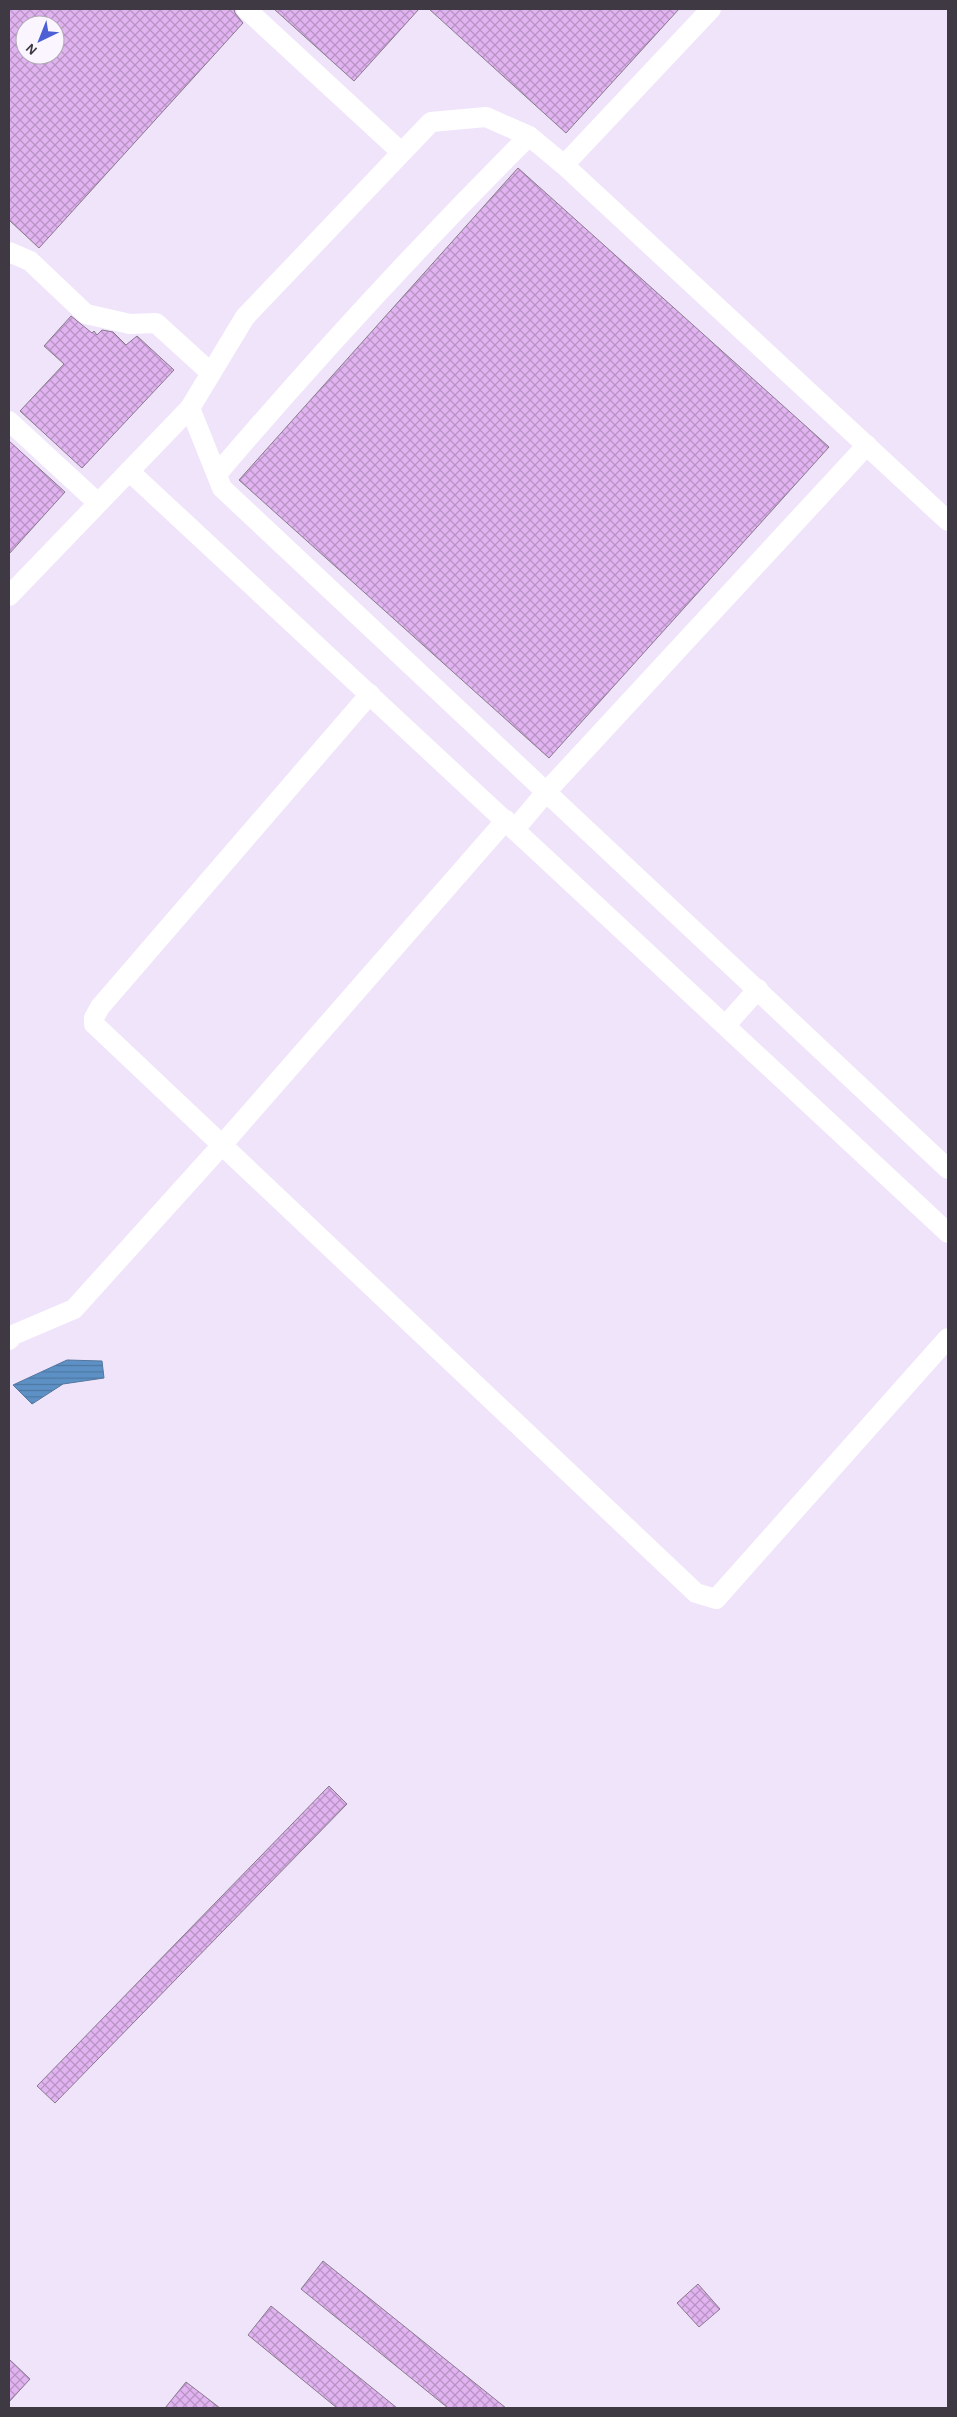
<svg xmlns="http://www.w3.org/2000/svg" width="957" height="2417" font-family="'Alegreya Sans',sans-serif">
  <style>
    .water { fill: url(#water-rules); stroke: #54779e }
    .building { fill: url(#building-cross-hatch); stroke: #887a8c; fill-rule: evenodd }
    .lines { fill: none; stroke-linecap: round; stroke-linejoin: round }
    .minor { stroke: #fff; stroke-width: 20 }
  </style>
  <defs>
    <pattern id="water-rules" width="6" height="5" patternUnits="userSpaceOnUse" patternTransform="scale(1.25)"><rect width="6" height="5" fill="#5d91c5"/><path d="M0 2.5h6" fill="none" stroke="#4e77a2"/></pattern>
    <pattern id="building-cross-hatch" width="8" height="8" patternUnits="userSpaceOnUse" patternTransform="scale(1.25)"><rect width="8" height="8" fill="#e1b3f0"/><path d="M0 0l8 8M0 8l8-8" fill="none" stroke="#b893c4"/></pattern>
  </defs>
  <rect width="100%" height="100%" fill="#f0e4fb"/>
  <polygon class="water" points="67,1360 102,1361 104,1378 63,1384 32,1404 13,1385"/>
  <g class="building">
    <path d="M 9,9 L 234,9 L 235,13 L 243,23 L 39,248 L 9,220 ZM 25,25 L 55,25 L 55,55 L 25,55 Z"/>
    <polygon points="274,9 419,9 354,81"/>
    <polygon points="429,9 679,9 566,133"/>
    <polygon points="518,168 829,447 549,758 239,480"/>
    <polygon points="71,316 92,333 94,331 97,335 102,330 113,332 126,345 137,336 174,370 82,468 20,411 64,364 44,346"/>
    <polygon points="9,441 65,492 9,554"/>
    <polygon points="329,1786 347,1804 55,2103 37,2086"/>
    <polygon points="323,2261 506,2408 448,2408 301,2289"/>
    <polygon points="698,2284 720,2309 699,2327 677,2303"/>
    <polygon points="271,2306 397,2408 337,2408 248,2335"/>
    <polygon points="9,2359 30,2379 9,2402"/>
    <polygon points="186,2382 220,2408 165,2408"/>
  </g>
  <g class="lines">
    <g class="minor">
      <polyline points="246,9 401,152"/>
      <polyline points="564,165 948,521"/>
      <polyline points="9,252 30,261 86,314 130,324 156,323 211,373"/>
      <polyline points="190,408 222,488 948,1169"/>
      <polyline points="9,421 98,503"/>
      <polyline points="129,471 948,1233"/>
      <path d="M 217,474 C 317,357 420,245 529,136"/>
      <polyline points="9,596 190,408 245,317 431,122 486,117 529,136 564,165 711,9"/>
      <polyline points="370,694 100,1007 94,1018 94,1024 696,1593 716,1599 948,1338"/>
      <polyline points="515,829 547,791 867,445"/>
      <polyline points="726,1025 758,989"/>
      <polyline points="9,1340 13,1335 74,1309 222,1145 506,820"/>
    </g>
  </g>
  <rect width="957" height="2417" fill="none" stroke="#3e3942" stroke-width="20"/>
  <g transform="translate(40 40) rotate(223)"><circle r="24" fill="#faf5fe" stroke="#afaab3"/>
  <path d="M0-4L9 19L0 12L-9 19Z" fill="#4c5fd4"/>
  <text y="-8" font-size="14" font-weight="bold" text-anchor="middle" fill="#3e3942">N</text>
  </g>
</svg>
